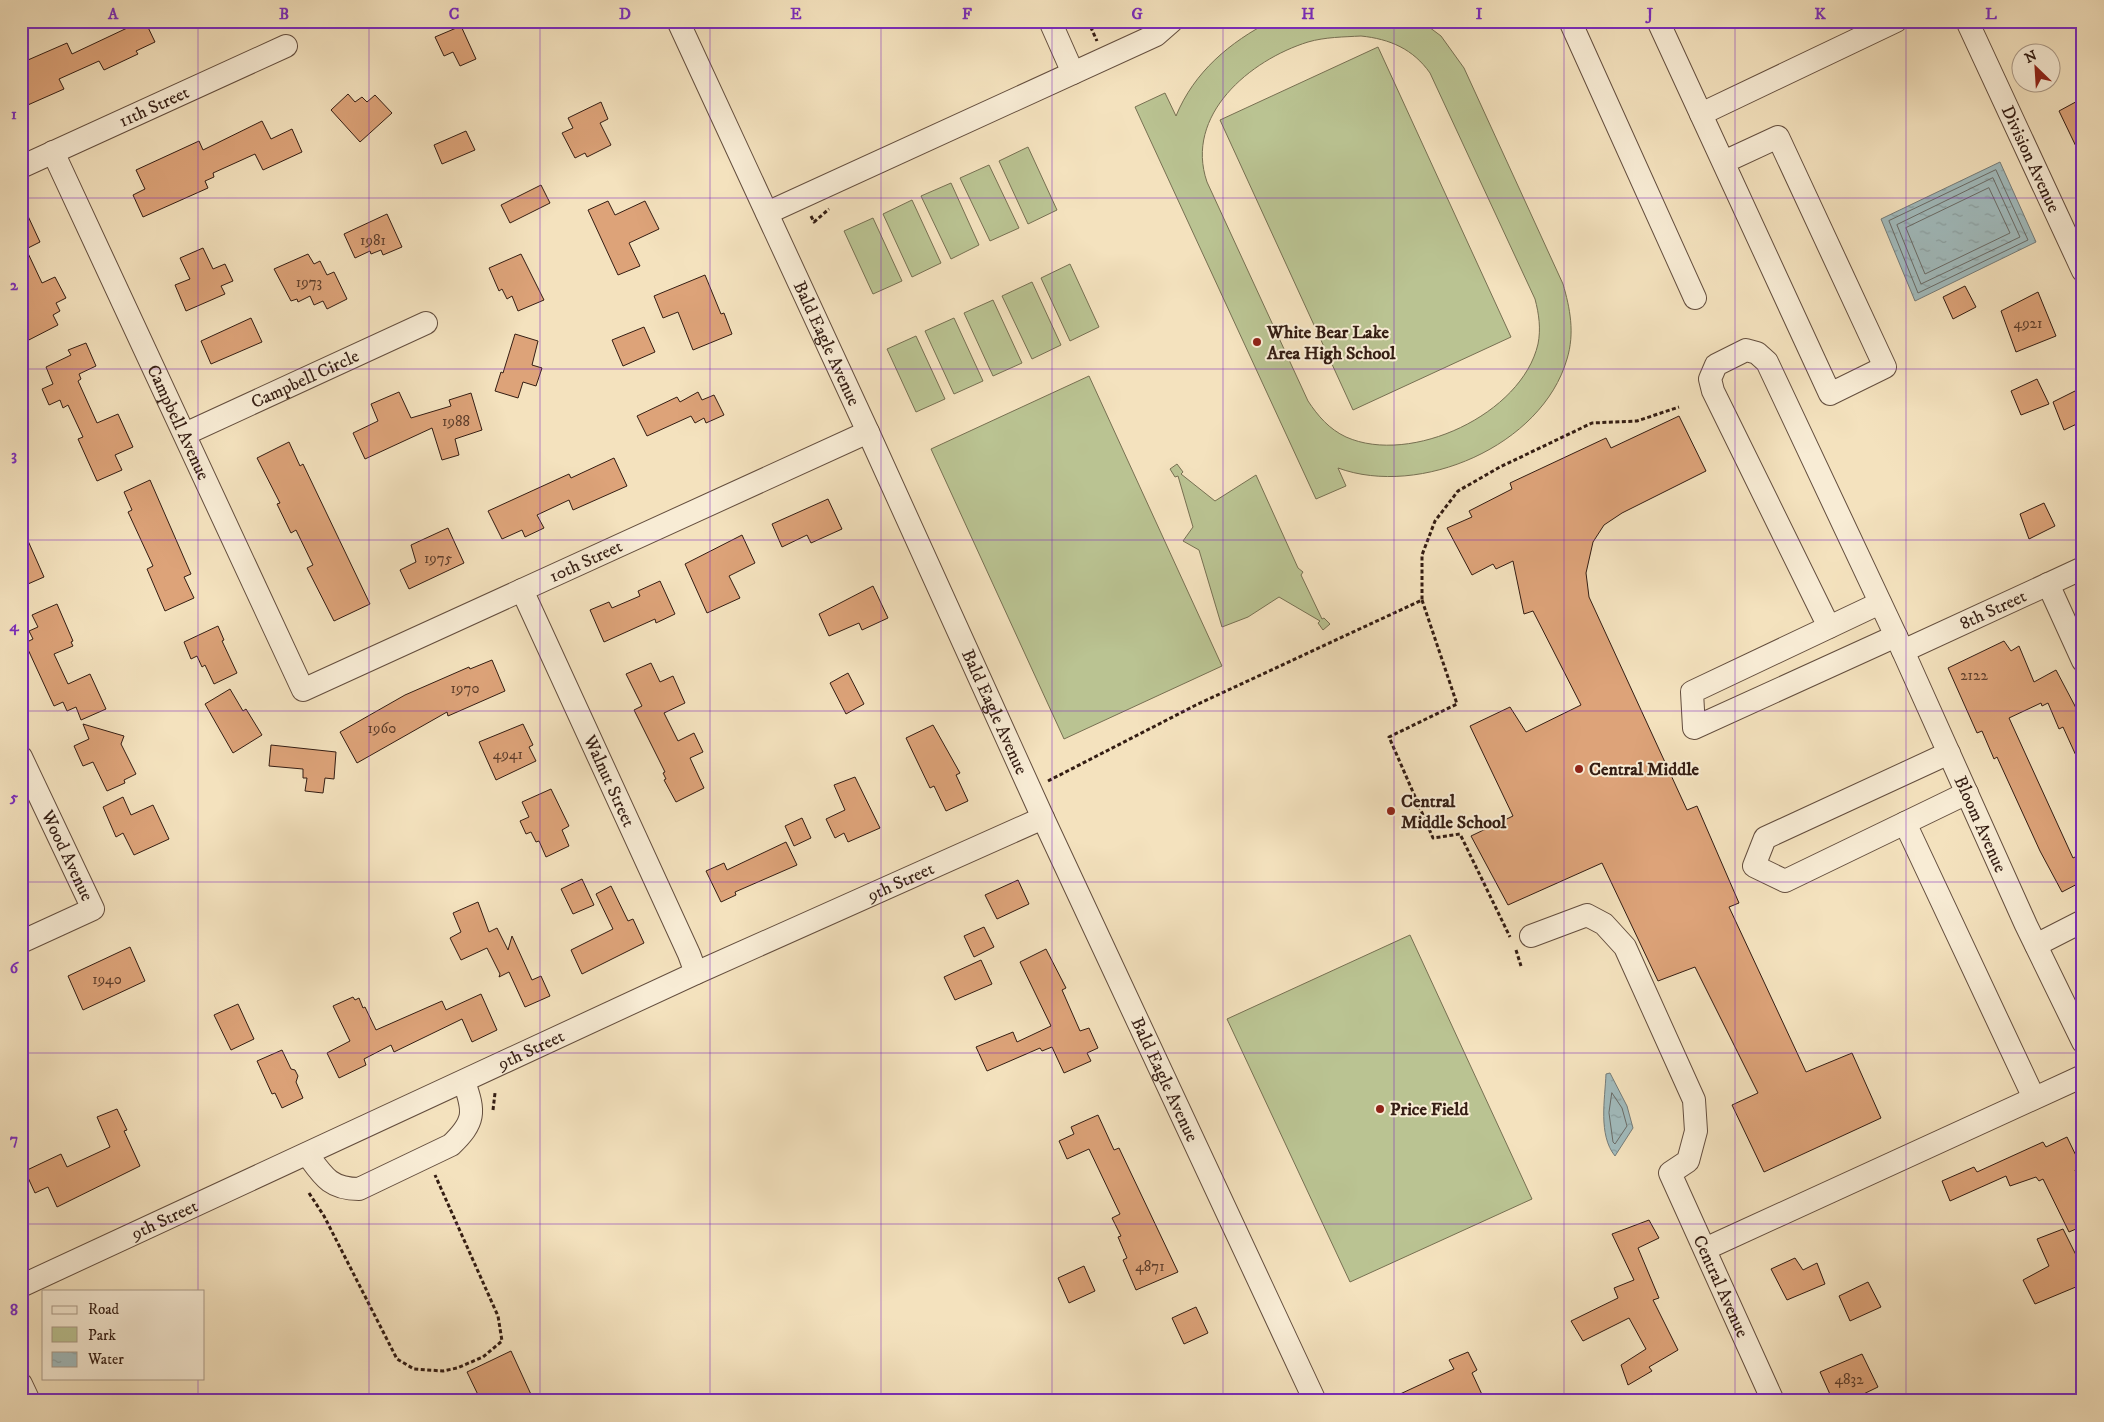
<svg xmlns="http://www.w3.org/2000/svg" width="2104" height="1422" font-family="'IM FELL DW Pica',serif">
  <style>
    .green { fill: #bac392; stroke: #777052; fill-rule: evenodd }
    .water { fill: url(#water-ripples); stroke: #757c79 }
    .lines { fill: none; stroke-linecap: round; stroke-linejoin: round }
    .shore { stroke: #6a6c68; stroke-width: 1 }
    .building { fill: #dda379; stroke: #341d13 }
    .minor-casing { stroke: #644e3e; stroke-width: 24 }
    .path { stroke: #341d13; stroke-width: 3; stroke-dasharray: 4 2.5; stroke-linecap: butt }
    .minor { stroke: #f8ecd5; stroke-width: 22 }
    .grid { fill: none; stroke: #7b2cbf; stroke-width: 1; stroke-opacity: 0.55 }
    .poi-dot { fill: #8f2418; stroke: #f8ecd5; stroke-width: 2 }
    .labels { text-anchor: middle; stroke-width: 4; stroke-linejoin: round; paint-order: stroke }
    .number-label { font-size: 15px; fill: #5e3e2c }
    .street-label { font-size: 18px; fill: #341d13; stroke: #f8ecd5 }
    .poi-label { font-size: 18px; font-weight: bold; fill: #341d13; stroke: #f8ecd5; text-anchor: start }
    .neatline { fill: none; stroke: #7b2cbf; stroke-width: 2 }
    .grid-label { font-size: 16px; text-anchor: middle; font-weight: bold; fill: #7b2cbf }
  </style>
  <defs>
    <pattern id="water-ripples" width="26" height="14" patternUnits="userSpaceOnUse" patternTransform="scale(1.25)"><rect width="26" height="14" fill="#a1bbbd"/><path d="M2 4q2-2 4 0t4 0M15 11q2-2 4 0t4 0" fill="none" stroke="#8ba0a2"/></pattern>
  </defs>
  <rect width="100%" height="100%" fill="#f4e2be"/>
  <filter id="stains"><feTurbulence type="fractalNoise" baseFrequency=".004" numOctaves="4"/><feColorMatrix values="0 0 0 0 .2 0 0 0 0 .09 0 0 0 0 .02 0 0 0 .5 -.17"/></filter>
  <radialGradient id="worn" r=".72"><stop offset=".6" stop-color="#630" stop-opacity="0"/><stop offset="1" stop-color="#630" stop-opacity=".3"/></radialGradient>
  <g class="green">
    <path d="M 1271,21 L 1421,21 L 1441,36 L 1464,68 L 1563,284 C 1570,308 1575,333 1567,359 C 1542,446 1420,498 1338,468 L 1346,486 L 1316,499 L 1135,107 L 1165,93 L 1176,116 C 1194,72 1230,42 1271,21 ZM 1361,36 C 1390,39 1413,49 1430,73 L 1535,299 C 1539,314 1541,329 1538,344 C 1522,414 1411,466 1346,437 C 1329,429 1318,416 1308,401 L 1207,182 C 1184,115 1250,60 1308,42 C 1325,37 1344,37 1361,36 Z"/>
    <polygon points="1378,47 1511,337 1353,410 1220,120"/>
    <polygon points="1028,147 1057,210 1028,224 999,161"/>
    <polygon points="989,165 1019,228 990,241 960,178"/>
    <polygon points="951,183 979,245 951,259 921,196"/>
    <polygon points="912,200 941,263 912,277 883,214"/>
    <polygon points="873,218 902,281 873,294 844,231"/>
    <polygon points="1070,264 1099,327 1070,341 1041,278"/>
    <polygon points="1032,282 1061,345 1032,359 1002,296"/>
    <polygon points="993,300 1022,363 993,376 964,313"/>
    <polygon points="954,318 983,381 954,394 925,331"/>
    <polygon points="916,336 945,399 916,412 887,349"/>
    <polygon points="1089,376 1222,666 1064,739 931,449"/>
    <polygon points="1177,464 1183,472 1181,474 1215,501 1256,475 1298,568 1303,572 1301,575 1322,619 1324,618 1330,624 1323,630 1318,623 1320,621 1279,597 1248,617 1222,627 1199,550 1183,541 1193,527 1178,476 1175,477 1170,469"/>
    <polygon points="1410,935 1532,1199 1350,1282 1227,1019"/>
  </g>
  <g class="water">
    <polygon points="2000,162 2036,242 1915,301 1881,219"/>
    <path d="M 1610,1073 L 1627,1106 L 1633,1128 L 1615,1156 C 1598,1135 1605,1099 1606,1074 Z"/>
  </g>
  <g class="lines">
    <g class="shore">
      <polygon points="1996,170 2028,240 1918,293 1889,221"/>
      <polygon points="1993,178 2020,237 1921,284 1897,225"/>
      <polygon points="1989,188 2010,233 1925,274 1906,228"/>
      <polygon points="1612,1093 1622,1108 1627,1126 1615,1144 1613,1142 1609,1113"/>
    </g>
  </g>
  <g class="building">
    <polygon points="142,21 145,21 155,42 136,51 138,54 104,70 99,61 59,79 64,89 21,108 21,63 67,43 72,54"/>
    <polygon points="461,26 476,59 460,66 453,52 444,56 435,37"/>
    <polygon points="348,94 355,102 362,97 367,102 375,95 392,113 360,142 331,110"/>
    <polygon points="2083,98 2083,161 2059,111"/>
    <polygon points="601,102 608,119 600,123 611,145 587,157 585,153 575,158 562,133 573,128 568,118"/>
    <polygon points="262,121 271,139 292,129 302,152 263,170 255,154 213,173 214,177 205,181 208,188 143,217 133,195 145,189 136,170 199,141 203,150"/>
    <polygon points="466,131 475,150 442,164 434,145"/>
    <polygon points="541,185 550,203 510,223 501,205"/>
    <polygon points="21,201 40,242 26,249 42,283 55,277 66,298 56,303 60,311 53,315 58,325 21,344 21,326 27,323 21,311"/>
    <polygon points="608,201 615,215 645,201 659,229 629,243 640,266 618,275 588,210"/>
    <polygon points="387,214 402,247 383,255 381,250 371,254 370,251 355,258 344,234"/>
    <polygon points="203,248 213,269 225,264 233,281 221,286 225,294 186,311 175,285 190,279 180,258"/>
    <polygon points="308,254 314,264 320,261 327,275 334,272 347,299 327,309 323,301 314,305 310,296 298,302 297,299 291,301 274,269"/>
    <polygon points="521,254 544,300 518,311 512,296 507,299 502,289 499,291 489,268"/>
    <polygon points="705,275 721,314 724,313 732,334 693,350 678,312 663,318 654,296"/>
    <polygon points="1965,286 1976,307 1953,319 1943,297"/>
    <polygon points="2038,292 2056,336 2016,352 2001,311"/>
    <polygon points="251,318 262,342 211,364 201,341"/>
    <polygon points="644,327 655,352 623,366 612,340"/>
    <polygon points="515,334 538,341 532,365 542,368 536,386 523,382 518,398 495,391 501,372 503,373"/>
    <polygon points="86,343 96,366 79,374 81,379 78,381 97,423 118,414 133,447 115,455 122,470 97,481 78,439 83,437 68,405 63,408 60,400 49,405 42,389 53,384 46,367 71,355 68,350"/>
    <polygon points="2037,379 2049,404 2021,415 2011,391"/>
    <polygon points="2083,387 2083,421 2064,430 2053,402"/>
    <polygon points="399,392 411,418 451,406 449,400 471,393 482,430 455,439 459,455 442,460 432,428 365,459 353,433 378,421 371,404"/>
    <polygon points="698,392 702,400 714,395 724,415 706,423 704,418 695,423 691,416 647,436 637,416 677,397 680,402"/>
    <polygon points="1679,416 1706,471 1622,513 1604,525 1593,542 1586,573 1589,597 1687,810 1697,806 1739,903 1729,907 1806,1072 1852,1053 1881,1118 1764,1172 1732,1105 1758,1093 1695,967 1658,981 1602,863 1508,905 1471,836 1513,816 1470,726 1510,707 1526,732 1581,705 1533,611 1524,614 1513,561 1496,569 1493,564 1472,575 1447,528 1472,517 1469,511 1512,489 1510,483 1606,438 1611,448"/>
    <polygon points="289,442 300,466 303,464 370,604 334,621 307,568 313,565 296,530 291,533 277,504 280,503 257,458"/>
    <polygon points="614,458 627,486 573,510 569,500 537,515 544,528 525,537 522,530 502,539 488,511 569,474 571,478"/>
    <polygon points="150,480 191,574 184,577 194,598 165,611 147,569 153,566 128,512 132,510 124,492"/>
    <polygon points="828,499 842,529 811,543 807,535 782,547 772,524"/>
    <polygon points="2044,503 2055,526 2029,539 2020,514"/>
    <polygon points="21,525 44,577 21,587"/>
    <polygon points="448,528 464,563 409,589 400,570 416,562 411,545"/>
    <polygon points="742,535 755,563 729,576 740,598 707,613 685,564"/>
    <polygon points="660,581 675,614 656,623 655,619 604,642 590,610 609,602 612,608 640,596 638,591"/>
    <polygon points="873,586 888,618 862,630 859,623 829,636 819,614"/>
    <polygon points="57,604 73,641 71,642 73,646 54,654 68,684 90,674 106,709 81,720 76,707 67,711 63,702 54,706 25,643 33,639 29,631 38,627 32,615"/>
    <polygon points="218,626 224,640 222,641 237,673 214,684 205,665 202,667 197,656 191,659 184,642"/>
    <polygon points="2004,641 2011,651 2019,646 2034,682 2056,670 2075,706 2083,728 2083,771 2063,727 2059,729 2048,703 2042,706 2041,703 2009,718 2073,858 2083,853 2083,881 2062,892 2040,851 1997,757 1994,759 1982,731 1977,733 1948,668"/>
    <polygon points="492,660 505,691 448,716 447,712 357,763 340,732 405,695 469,667 470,669"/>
    <polygon points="651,663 660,682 673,676 685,703 664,713 678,741 694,733 703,752 690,758 704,788 676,802 664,780 666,779 663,773 665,772 634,710 642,706 626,674"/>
    <polygon points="848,673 864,704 846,714 830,683"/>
    <polygon points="230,689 243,711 246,709 262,735 233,753 205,704"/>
    <polygon points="83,724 124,736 121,744 136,774 124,780 125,783 107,791 93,762 83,766 74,746 89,739"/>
    <polygon points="523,724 533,745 529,747 536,761 496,780 479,742"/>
    <polygon points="933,725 960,773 956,775 968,801 946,811 934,786 930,788 906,738"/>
    <polygon points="271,745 336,752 334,779 325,778 323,793 305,791 307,778 303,778 303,769 269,766"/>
    <polygon points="855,777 880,828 848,842 844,833 835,838 826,819 845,810 834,785"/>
    <polygon points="551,789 569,826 562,830 569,846 546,857 539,841 536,842 531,832 526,834 520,821 529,817 522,802"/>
    <polygon points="123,797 131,815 153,805 169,839 134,855 123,833 116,837 103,807"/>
    <polygon points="802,818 811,838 794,846 785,826"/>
    <polygon points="786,842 797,865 735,892 736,895 721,902 706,871 724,863 727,870"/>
    <polygon points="582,879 594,905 573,914 561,889"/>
    <polygon points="1018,880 1029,904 997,919 985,895"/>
    <polygon points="611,886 628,921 633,919 644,943 582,974 571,950 613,929 596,894"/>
    <polygon points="478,902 489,932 497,928 508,950 512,936 532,980 541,976 550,996 525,1007 509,972 499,977 500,974 487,948 461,960 450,938 461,932 453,913"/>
    <polygon points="984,927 994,947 974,957 964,936"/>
    <polygon points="130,947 145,981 83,1010 68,976"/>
    <polygon points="1046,949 1066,988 1062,990 1080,1031 1089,1028 1098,1048 1087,1053 1091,1061 1064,1073 1052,1047 1042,1051 1040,1048 987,1071 976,1047 1013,1032 1017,1042 1051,1026 1020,962"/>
    <polygon points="981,960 992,984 955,1000 944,977"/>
    <polygon points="481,994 497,1030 472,1042 462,1019 394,1052 391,1045 364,1059 366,1065 339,1078 327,1053 350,1041 333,1006 353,997 355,1000 359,998 363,1008 365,1007 376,1030 442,1001 446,1010"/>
    <polygon points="238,1004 254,1039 231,1050 214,1015"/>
    <polygon points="282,1050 291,1069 295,1070 298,1076 296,1082 303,1098 282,1108 275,1093 272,1094 257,1061"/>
    <polygon points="117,1109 127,1130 124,1131 140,1166 57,1207 48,1187 35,1193 25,1171 61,1154 67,1167 110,1147 97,1117"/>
    <polygon points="1098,1115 1114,1150 1119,1148 1178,1272 1136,1290 1123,1260 1127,1258 1118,1237 1121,1236 1112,1218 1120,1214 1089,1149 1067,1159 1059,1141 1074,1134 1071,1127"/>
    <polygon points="2067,1137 2081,1166 2075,1170 2083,1189 2083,1226 2069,1232 2043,1179 2039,1181 2036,1177 2010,1186 2006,1176 1950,1201 1942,1181 1974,1167 1977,1172 2043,1142 2046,1147"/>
    <polygon points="1649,1220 1659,1238 1638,1248 1659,1298 1653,1300 1678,1350 1649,1367 1652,1371 1628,1385 1621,1365 1646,1349 1629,1318 1583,1341 1571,1321 1618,1298 1614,1288 1634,1280 1612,1234"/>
    <polygon points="2063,1229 2083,1269 2083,1284 2035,1304 2023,1280 2049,1266 2037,1239"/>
    <polygon points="1795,1258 1803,1270 1817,1263 1825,1284 1787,1300 1771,1269"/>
    <polygon points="1084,1266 1095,1291 1069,1303 1058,1278"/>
    <polygon points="1868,1282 1881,1307 1850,1321 1839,1296"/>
    <polygon points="1196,1307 1208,1333 1184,1344 1172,1318"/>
    <polygon points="511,1351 534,1401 481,1401 467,1372"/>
    <polygon points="1468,1352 1477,1370 1472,1373 1485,1401 1385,1401 1454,1369 1449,1360"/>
    <polygon points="1862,1354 1878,1387 1849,1401 1833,1401 1820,1372"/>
  </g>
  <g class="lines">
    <defs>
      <g id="minor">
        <path id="s1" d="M 678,21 L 868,432 L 1043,818 L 1315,1401"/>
        <polyline points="1050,21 1073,73"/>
        <polyline points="1570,21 1695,298"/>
        <polyline points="1658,21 1830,394 1885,367 1778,137 1724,162"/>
        <path id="s2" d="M 1967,21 L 2083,271"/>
        <polyline points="1701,114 1896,21"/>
        <path id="s3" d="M 53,152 L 303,690 L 868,432"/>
        <path id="s4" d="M 21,167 L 286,46"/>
        <polyline points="767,213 1156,35 1172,21"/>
        <path id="s5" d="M 185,434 L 426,323"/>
        <polyline points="2048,584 2083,661"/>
        <path id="s6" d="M 522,590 L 689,954 L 696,973"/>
        <polyline points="1880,603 1692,692 1694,728 1896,636"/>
        <path id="s7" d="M 1829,627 L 1713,391 L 1710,379 L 1716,365 L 1746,350 L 1757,353 L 1767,362 L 1903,651 L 2026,925 L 2083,1042"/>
        <path id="s8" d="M 1903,651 L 2083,568"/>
        <path id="s9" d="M 21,757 L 93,909 L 21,942"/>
        <polyline points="1967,793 1905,823 2034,1098"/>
        <polyline points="1905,823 1785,881 1754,866 1765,838 1949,753"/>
        <path id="s10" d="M 1531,936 L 1587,915 L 1604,924 L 1625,947 L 1694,1100 L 1696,1131 L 1688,1161 L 1670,1173 L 1773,1401"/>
        <polyline points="2036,945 2083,921"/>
        <path d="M 307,1154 C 323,1176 330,1189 359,1189 L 451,1145 C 475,1122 475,1112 464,1082"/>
        <polyline points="1705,1249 2083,1076"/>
        <path id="s11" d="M 21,1286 L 696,973 L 1043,818"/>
        <polyline points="21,1384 29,1401"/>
      </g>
    </defs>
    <use href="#minor" class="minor-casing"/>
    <g class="path">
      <polyline points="1088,21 1097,41"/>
      <polyline points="1192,27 1202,21"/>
      <polyline points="811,216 814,222 829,209"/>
      <polyline points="1422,600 1457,704 1389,737 1433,838 1460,834 1510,937"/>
      <polyline points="1048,781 1196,705 1422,600 1422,555 1435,521 1458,491 1500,467 1592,423 1637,421 1679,407"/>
      <polyline points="1516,950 1521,966"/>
      <polyline points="493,1110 495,1093"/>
      <polyline points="309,1193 324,1216 397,1359 414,1369 443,1371 457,1368 483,1357 502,1341 498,1316 435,1175"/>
    </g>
    <use href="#minor" class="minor"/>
  </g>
  <path class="grid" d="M 198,21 L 198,1291M 369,21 L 369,1401M 540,21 L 540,1401M 710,21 L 710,1401M 881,21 L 881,1401M 1052,21 L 1052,1401M 1223,21 L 1223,1401M 1394,21 L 1394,1401M 1564,21 L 1564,1401M 1735,21 L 1735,1401M 1906,21 L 1906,1401M 21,198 L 2083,198M 21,369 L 2083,369M 21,540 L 2083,540M 21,711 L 2083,711M 21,882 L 2083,882M 21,1053 L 2083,1053M 21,1224 L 2083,1224M 198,1378 L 198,1401"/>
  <g class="poi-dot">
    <circle cx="1257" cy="342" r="5"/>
    <circle cx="1579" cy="769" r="5"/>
    <circle cx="1391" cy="811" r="5"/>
    <circle cx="1380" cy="1109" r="5"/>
  </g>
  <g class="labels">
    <g class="number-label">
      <text x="373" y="245">1981</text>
      <text x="309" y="287">1973</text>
      <text x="2028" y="328">4921</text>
      <text x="456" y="426">1988</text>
      <text x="438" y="563">1975</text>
      <text x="1974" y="680">2122</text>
      <text x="465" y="693">1970</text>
      <text x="382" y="733">1960</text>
      <text x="508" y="759">4941</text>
      <text x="107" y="984">1940</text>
      <text x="1150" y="1271">4871</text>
      <text x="1849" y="1384">4832</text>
    </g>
    <g class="street-label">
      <text dy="6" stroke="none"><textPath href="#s4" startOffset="146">11th Street</textPath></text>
      <text dy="6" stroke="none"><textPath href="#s2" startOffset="152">Division Avenue</textPath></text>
      <text dy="6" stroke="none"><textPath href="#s1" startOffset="355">Bald Eagle Avenue</textPath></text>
      <text dy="6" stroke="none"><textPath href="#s5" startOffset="132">Campbell Circle</textPath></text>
      <text dy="6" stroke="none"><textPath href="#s3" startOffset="298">Campbell Avenue</textPath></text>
      <text dy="6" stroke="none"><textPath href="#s3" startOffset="904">10th Street</textPath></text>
      <text dy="6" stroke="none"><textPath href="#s8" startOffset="99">8th Street</textPath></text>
      <text dy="6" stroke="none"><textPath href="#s1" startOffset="760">Bald Eagle Avenue</textPath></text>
      <text dy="6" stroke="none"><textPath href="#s6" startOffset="210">Walnut Street</textPath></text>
      <text dy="6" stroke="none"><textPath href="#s7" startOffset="858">Bloom Avenue</textPath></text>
      <text dy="6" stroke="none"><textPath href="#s9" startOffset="109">Wood Avenue</textPath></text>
      <text dy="6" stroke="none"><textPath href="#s11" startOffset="968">9th Street</textPath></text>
      <text dy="6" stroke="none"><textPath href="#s11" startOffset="562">9th Street</textPath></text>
      <text dy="6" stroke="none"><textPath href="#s1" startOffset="1165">Bald Eagle Avenue</textPath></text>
      <text dy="6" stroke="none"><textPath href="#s11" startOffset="158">9th Street</textPath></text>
      <text dy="6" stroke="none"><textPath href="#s10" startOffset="486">Central Avenue</textPath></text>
    </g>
    <g class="poi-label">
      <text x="1267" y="338">White Bear Lake<tspan x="1267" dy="21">Area High School</tspan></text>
      <text x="1589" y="775">Central Middle</text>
      <text x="1401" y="807">Central<tspan x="1401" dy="21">Middle School</tspan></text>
      <text x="1390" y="1115">Price Field</text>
    </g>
  </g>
  <rect width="2104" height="1422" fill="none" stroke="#f4e2be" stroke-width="55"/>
  <rect x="42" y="1290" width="162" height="90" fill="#f8ecd5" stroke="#aa9987"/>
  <rect x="52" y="1306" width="25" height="8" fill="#f8ecd5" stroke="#aa9987"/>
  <text x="88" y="1314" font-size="15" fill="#341d13">Road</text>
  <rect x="52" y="1327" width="25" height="15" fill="#bac392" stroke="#aa9987"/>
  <text x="88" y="1340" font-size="15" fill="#341d13">Park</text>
  <rect x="52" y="1352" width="25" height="15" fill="url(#water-ripples)" stroke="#aa9987"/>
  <text x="88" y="1364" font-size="15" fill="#341d13">Water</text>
  <g transform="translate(2036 68) rotate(335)"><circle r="24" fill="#f8ecd5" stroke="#aa9987"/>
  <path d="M0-4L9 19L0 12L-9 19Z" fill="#8f2418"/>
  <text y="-8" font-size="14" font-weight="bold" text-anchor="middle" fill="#341d13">N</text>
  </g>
  <rect x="28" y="28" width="2048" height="1366" class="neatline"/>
  <g class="grid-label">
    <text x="113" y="19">A</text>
    <text x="284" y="19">B</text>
    <text x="454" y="19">C</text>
    <text x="625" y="19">D</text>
    <text x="796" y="19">E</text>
    <text x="967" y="19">F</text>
    <text x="1137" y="19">G</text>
    <text x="1308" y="19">H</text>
    <text x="1479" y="19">I</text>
    <text x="1650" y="19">J</text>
    <text x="1820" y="19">K</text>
    <text x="1991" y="19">L</text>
    <text x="14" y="119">1</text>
    <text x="14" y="290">2</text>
    <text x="14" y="460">3</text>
    <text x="14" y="631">4</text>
    <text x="14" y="802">5</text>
    <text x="14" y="973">6</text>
    <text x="14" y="1144">7</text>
    <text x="14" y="1315">8</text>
  </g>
  <rect width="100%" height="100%" filter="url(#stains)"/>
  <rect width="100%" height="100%" fill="url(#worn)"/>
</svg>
